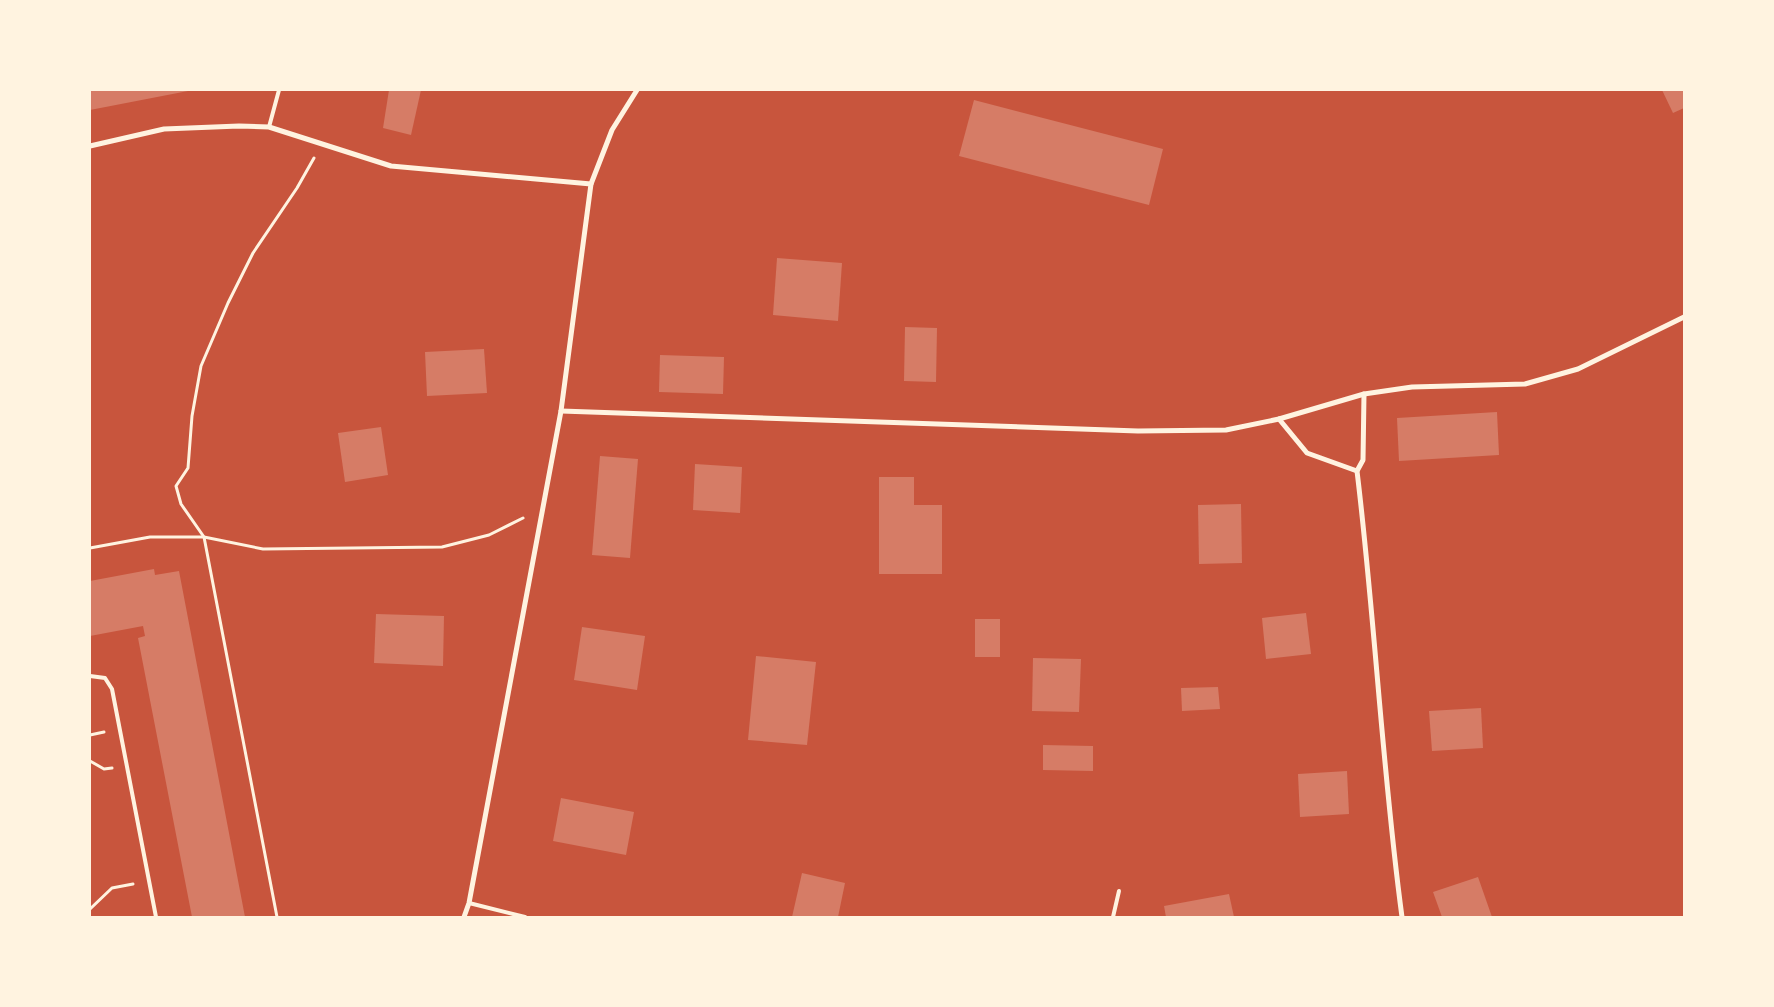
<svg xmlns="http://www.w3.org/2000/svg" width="1774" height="1007" font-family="Arial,sans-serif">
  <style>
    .building { fill: #d67c66 }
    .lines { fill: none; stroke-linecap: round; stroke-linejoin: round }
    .path { stroke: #fff3e0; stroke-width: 3 }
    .service { stroke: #fff3e0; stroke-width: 4 }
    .minor { stroke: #fff3e0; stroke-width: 5 }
  </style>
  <rect width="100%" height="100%" fill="#c8553d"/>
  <g class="building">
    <polygon points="90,90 188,90 188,91 90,110"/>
    <polygon points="389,90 421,90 411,135 383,128"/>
    <polygon points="1662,90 1684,90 1684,108 1673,113"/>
    <polygon points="974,100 1163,149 1149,205 959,156"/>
    <polygon points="777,258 842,263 838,321 773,315"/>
    <polygon points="905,327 937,328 936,382 904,381"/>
    <polygon points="484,349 487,393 427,396 425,352"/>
    <polygon points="660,355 724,357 723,394 659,392"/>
    <polygon points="1497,412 1499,455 1399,461 1397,418"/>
    <polygon points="381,427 388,475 345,482 338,433"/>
    <polygon points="600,456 638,459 630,558 592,555"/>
    <polygon points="695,464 742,467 740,513 693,510"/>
    <polygon points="879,477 914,477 914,505 942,505 942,574 879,574"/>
    <polygon points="1241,504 1242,563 1199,564 1198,505"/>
    <polygon points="154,569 155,575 179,571 245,917 192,917 138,638 145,636 143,626 90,636 90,581"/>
    <polygon points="1306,613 1311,654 1266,659 1262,618"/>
    <polygon points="376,614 444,616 443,666 374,663"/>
    <rect x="975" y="619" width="25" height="38"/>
    <polygon points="582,627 645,636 637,690 574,680"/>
    <polygon points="756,656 816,662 807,745 748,740"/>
    <polygon points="1033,658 1081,659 1079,712 1032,711"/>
    <polygon points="1218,687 1220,709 1182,711 1181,688"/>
    <polygon points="1481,708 1483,748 1432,751 1429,711"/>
    <polygon points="1043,745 1093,746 1093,771 1043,770"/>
    <polygon points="1347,771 1349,814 1300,817 1298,774"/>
    <polygon points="561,798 634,812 626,855 553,841"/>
    <polygon points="802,873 845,883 838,917 792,917"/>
    <polygon points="1478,877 1492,917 1442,917 1433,892"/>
    <polygon points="1229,894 1234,917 1166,917 1164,906"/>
  </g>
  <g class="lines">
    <g class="path">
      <polyline points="314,158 297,188 253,253 228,303 201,366 192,416 188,468 176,486 181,504 204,537 263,549 442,547 489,535 523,518"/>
      <polyline points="90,548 150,537 204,537 277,917"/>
      <polyline points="90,735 104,732"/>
      <polyline points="90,761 104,769 112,768"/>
      <polyline points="90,909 112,888 133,884"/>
    </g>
    <g class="service">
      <polyline points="269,127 279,90"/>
      <polyline points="90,676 105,678 112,689 156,917"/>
      <polyline points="469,903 525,917"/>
      <polyline points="1113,917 1119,891"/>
    </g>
    <g class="minor">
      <polyline points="90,146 164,129 239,126 269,127 391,166 591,184"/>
      <path d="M 1364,394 L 1363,460 L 1357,471 C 1375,619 1382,769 1402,917"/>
      <polyline points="561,411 1138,431 1226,430 1279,419 1364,394 1412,387 1525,384 1578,369 1684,317"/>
      <polyline points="1279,419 1307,453 1357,471"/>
      <polyline points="464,917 469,903 561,411 591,184 612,130 637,90"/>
    </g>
  </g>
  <rect width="1774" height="1007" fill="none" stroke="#fff3e0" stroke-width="182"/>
</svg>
